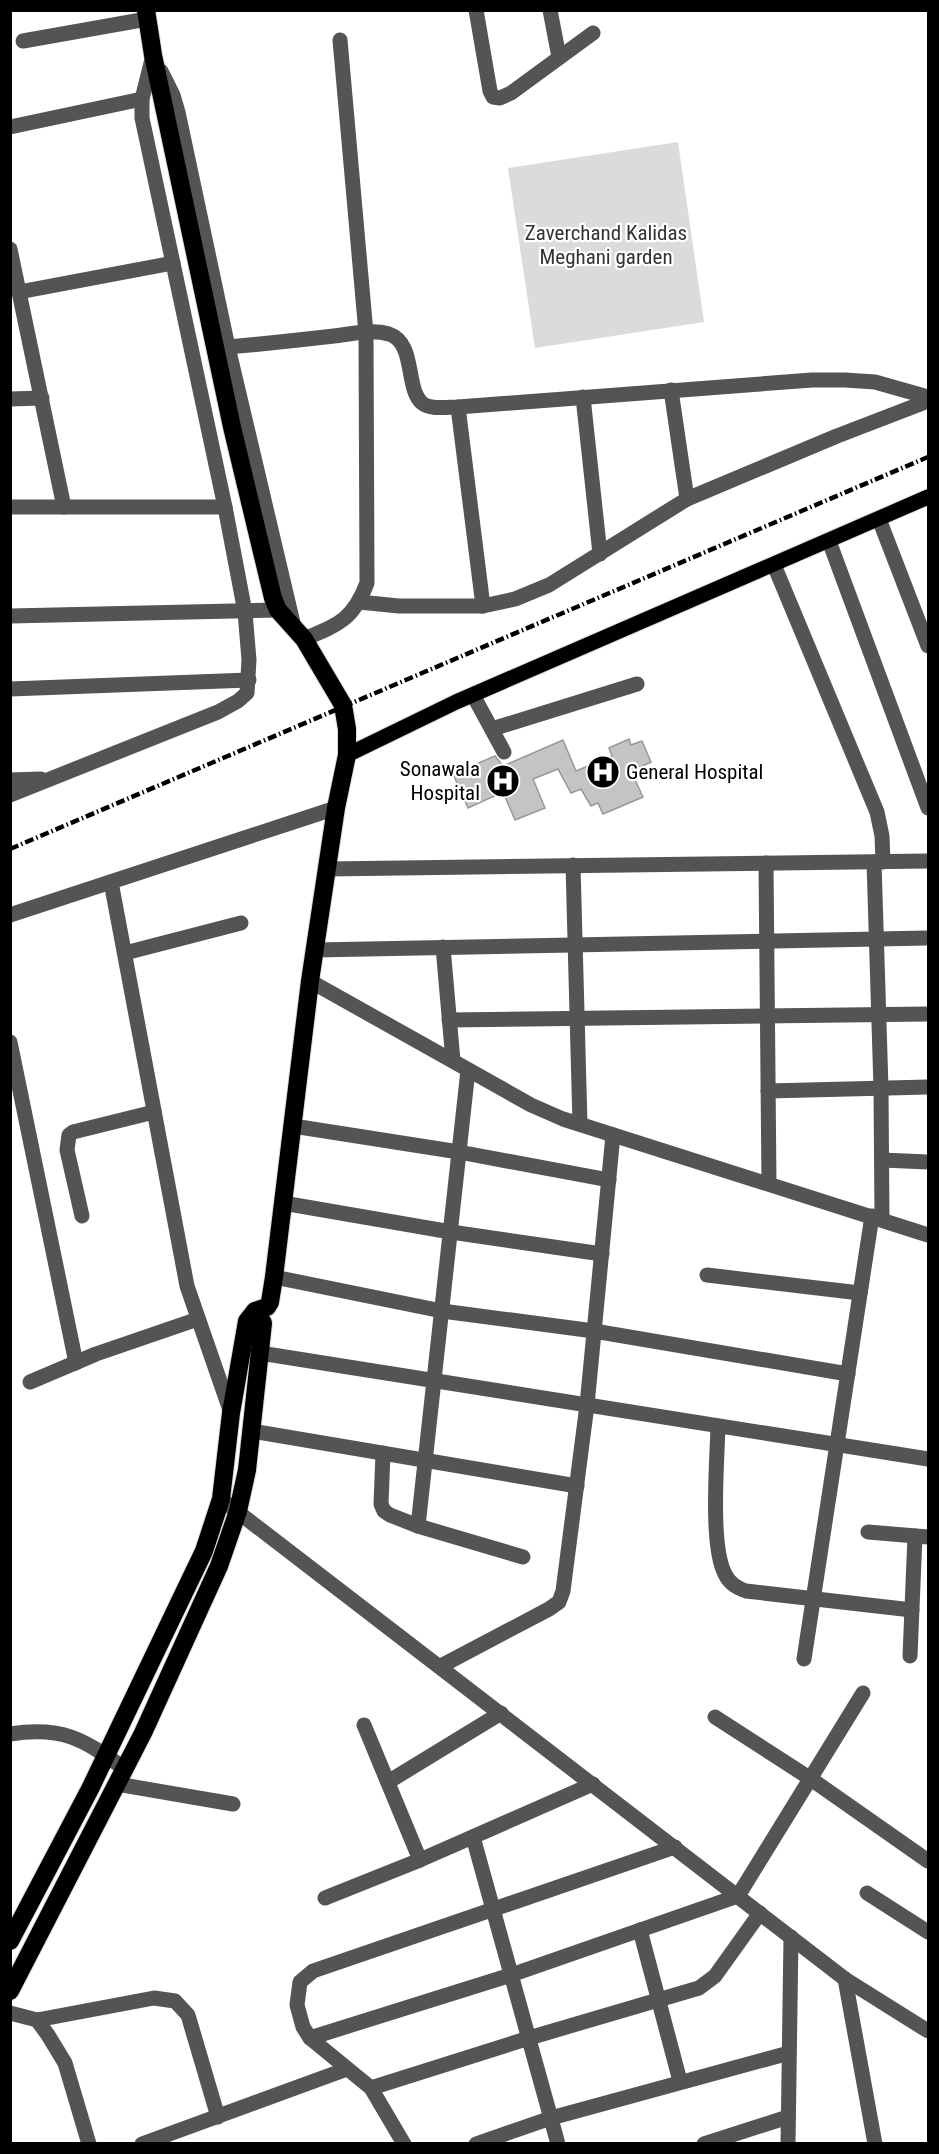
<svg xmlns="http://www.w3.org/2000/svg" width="939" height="2154" font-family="'Roboto Condensed',sans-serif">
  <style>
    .green { fill: #dbdbdb }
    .building { fill: #c4c4c4; stroke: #989898; stroke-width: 1.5 }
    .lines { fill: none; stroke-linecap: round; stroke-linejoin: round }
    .major-casing { stroke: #dbdbdb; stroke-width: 17 }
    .highway-casing { stroke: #dbdbdb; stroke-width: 20 }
    .minor { stroke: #545454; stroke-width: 15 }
    .major { stroke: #000; stroke-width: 15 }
    .highway { stroke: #000; stroke-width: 18 }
    .rail { stroke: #000; stroke-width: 4.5; stroke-dasharray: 9 3 1.5 3; stroke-linecap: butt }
    .labels { text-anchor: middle; stroke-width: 4.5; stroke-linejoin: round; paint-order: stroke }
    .park-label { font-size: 21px; fill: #323232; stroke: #fff }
    .poi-label { font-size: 21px; fill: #000; stroke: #fff; text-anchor: end }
  </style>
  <rect width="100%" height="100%" fill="#fff"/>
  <polygon class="green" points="678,142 704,322 535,348 508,168"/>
  <polygon class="building" points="629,739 631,745 642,741 651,762 631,771 643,797 603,814 598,803 591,806 581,789 571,793 558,769 533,779 545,808 515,820 503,792 468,808 453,774 495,756 503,766 563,740 576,771 612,756 609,748"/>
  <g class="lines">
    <defs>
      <polyline id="major" points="347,755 456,702 928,497"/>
      <g id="highway">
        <polyline points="10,1941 90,1789 204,1551 221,1499 231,1413 247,1321 255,1311 267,1307 270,1302 274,1277 310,981 336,808 347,755 347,729 343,705 304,639 278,610 273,598 232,427 153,55 146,10"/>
        <polyline points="10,1991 143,1733 219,1566 238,1511 247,1470 263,1323 255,1311"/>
      </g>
    </defs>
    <use href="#major" class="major-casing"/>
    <use href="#highway" class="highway-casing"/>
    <g class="minor">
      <polyline points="476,10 490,91 493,97 500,98 511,93 593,33"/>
      <polyline points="550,10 559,57"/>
      <polyline points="23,41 147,19"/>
      <polyline points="161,71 173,95 178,112 228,347 294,627"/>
      <polyline points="10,127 142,99"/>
      <polyline points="10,249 64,507"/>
      <polyline points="19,292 173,263"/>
      <path d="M 228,347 C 263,344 299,340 334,336 C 351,334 372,329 389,334 C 416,343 405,388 422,403 C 430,410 448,407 458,407 L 812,380 L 845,380 L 875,382 L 928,397"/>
      <polyline points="671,390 687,499"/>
      <polyline points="583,397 600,554"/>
      <polyline points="10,399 42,398"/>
      <polyline points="458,407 483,606"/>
      <polyline points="10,507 225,507"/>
      <polyline points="879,519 928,646"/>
      <polyline points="829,541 928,808"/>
      <polyline points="774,565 877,812 882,836 883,862"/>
      <polyline points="359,602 399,606 483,606 515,599 549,585 687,499 837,436 928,401"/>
      <polyline points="10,616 278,610"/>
      <path d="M 304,639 C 338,625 353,620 367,583 L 366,333 L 340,40"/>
      <polyline points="10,689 249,680"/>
      <polyline points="473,695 504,752"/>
      <polyline points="492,729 637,684"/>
      <polyline points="10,780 41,779"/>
      <polyline points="10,795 218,712 238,701 247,693 249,660 245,612 225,507 142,118 142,99 153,55"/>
      <polyline points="874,862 881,1088 882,1220"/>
      <polyline points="766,863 769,1184"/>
      <polyline points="573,865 580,1124"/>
      <polyline points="327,869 928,861"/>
      <polyline points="111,882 187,1286 231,1413"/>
      <polyline points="10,915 336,808"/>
      <polyline points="443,947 453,1061"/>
      <polyline points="315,950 928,938"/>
      <polyline points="125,953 241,923"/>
      <polyline points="310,981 531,1105 563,1119 928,1235"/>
      <polyline points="449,1020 928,1014"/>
      <polyline points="10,1042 76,1363"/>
      <polyline points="768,1091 928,1087"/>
      <polyline points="293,1126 459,1152 609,1180"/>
      <polyline points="882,1160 928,1162"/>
      <polyline points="283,1203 451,1232 602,1254"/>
      <polyline points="82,1216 67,1150 69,1135 73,1132 154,1112"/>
      <polyline points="707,1275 860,1293"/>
      <polyline points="274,1277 442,1311 594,1331 848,1374"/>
      <polyline points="260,1353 928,1459"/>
      <polyline points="30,1382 96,1354 198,1319"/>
      <path d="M 718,1426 C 717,1462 710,1546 725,1574 C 729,1583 737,1588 746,1591 L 912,1610"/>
      <polyline points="252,1431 577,1486"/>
      <polyline points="383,1453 381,1504 384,1511 390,1515 418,1526 523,1557"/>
      <polyline points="221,1499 845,1979 928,2031"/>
      <polyline points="418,1526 468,1070"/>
      <polyline points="868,1532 928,1537"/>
      <polyline points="910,1656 915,1536"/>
      <polyline points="804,1659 872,1216"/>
      <polyline points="441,1666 549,1609 559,1602 563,1591 587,1405 613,1135"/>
      <polyline points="715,1717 811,1779 928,1861"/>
      <polyline points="364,1725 420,1860"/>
      <path d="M 10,1734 C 63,1726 83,1739 125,1769"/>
      <polyline points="388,1782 501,1713"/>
      <polyline points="117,1784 233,1804"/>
      <polyline points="473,1837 558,2144"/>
      <polyline points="867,1893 928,1932"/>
      <polyline points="325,1898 420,1860 593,1784"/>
      <polyline points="640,1930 680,2081"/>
      <polyline points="845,1979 875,2144"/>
      <polyline points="10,2013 37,2020 48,2035 65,2063 89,2144"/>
      <polyline points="37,2020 154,1998 175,2001 188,2015 218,2117"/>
      <polyline points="310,2038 511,1975 738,1896 863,1693"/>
      <polyline points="371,2088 529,2038 699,1988 715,1976 760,1913"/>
      <polyline points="142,2144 347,2069"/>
      <polyline points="404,2144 371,2088 310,2038 303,2027 297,2005 300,1982 313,1971 675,1847"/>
      <polyline points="476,2144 551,2118 789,2053"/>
      <polyline points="704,2144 788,2117"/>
      <polyline points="788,2144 791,1937"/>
    </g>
    <use href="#major" class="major"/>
    <use href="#highway" class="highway"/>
    <polyline class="rail" points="10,849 928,457"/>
  </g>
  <defs>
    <symbol id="hospital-disc" viewBox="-11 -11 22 22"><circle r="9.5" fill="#000" stroke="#fff"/><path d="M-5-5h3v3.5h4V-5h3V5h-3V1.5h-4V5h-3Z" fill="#fff"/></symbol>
  </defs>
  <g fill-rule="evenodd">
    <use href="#hospital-disc" x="584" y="753" width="38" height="38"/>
    <use href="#hospital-disc" x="484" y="762" width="38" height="38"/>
  </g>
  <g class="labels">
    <g class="park-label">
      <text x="606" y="240">Zaverchand Kalidas<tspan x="606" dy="24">Meghani garden</tspan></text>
    </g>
    <g class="poi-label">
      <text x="480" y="776">Sonawala<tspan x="480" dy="24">Hospital</tspan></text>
      <text x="626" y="779" text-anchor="start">General Hospital</text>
    </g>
  </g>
  <rect width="939" height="2154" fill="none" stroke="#000000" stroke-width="24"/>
</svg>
